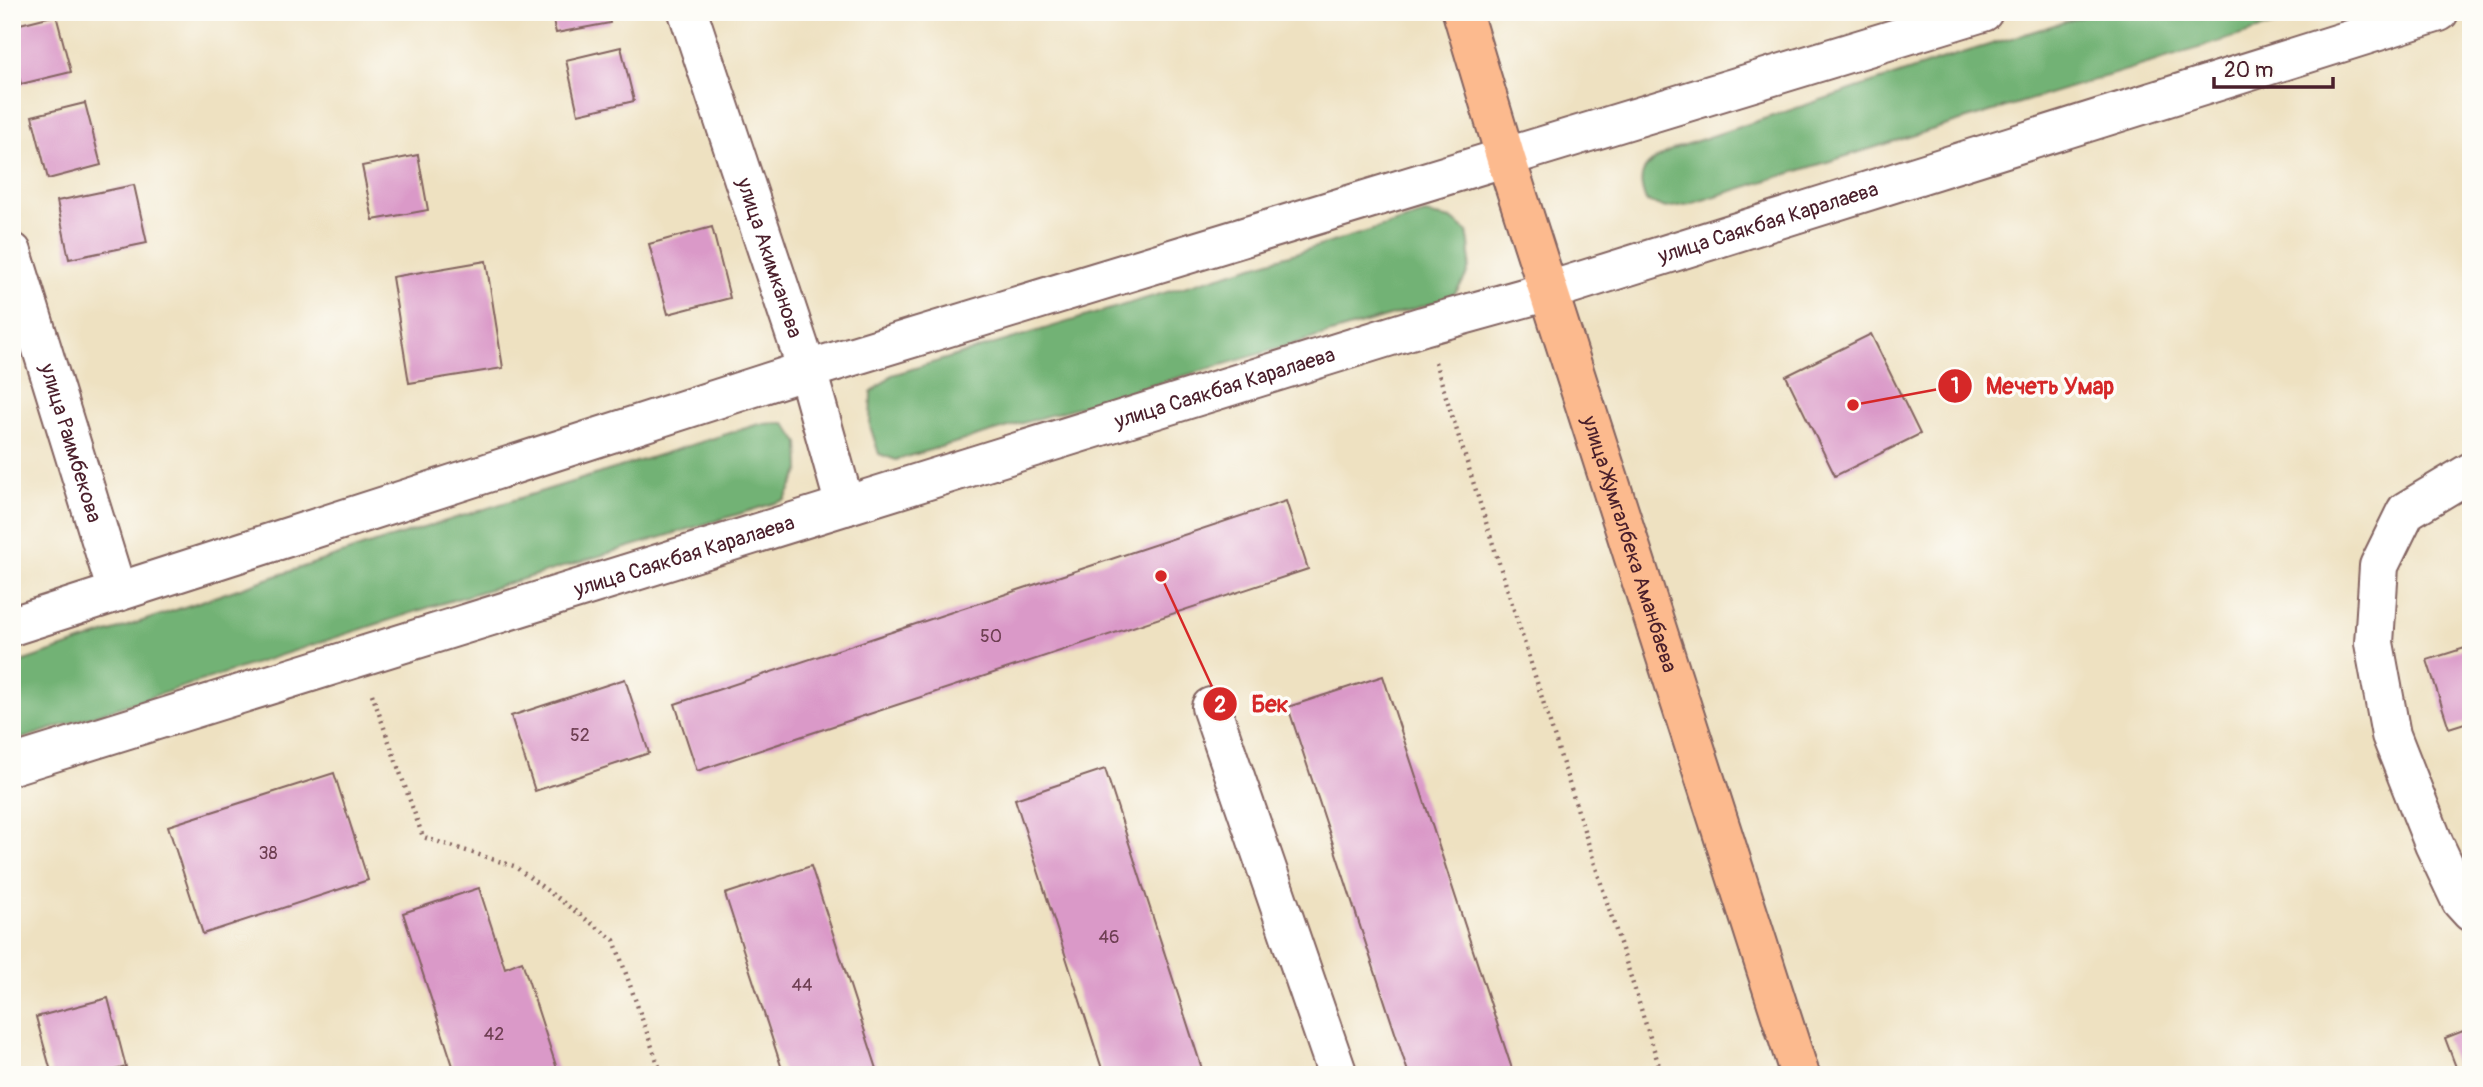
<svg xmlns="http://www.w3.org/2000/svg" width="2483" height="1087" font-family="Pangolin,sans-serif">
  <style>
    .forest { fill: #72b274; stroke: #5e6850; stroke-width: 2 }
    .building { fill: #da99c8 }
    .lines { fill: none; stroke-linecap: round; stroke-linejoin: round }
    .minor-casing { stroke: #836360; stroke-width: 42 }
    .major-casing { stroke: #836360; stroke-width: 42 }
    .path { stroke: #836360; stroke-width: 4.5; stroke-dasharray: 2 5; stroke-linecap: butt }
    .minor { stroke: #fff; stroke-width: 38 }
    .major { stroke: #fcba8e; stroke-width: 38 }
    .labels { text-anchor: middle; stroke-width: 7; stroke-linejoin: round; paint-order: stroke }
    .number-label { font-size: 18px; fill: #6e3e52 }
    .street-label { font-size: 21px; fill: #4a1f2b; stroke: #fdfcf7 }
    .leader { fill: none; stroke: #d62828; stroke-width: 2.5 }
    .callout-dot { fill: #d62828; stroke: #fdfcf7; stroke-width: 2.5 }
    .mark-label { font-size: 21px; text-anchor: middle; font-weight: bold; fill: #fff }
    .callout-label { font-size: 23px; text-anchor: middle; font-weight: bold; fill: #d62828; stroke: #fdfcf7; stroke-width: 7; stroke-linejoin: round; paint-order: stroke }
  </style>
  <rect width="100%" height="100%" fill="#fdfcf7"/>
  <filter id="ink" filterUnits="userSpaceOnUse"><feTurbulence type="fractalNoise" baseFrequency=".0143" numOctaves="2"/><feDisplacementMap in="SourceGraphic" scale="14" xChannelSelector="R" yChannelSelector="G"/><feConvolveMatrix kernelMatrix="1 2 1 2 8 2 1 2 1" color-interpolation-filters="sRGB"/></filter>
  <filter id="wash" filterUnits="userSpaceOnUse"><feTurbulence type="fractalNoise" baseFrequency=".00686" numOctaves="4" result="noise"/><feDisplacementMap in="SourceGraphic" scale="28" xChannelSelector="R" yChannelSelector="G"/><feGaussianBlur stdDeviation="1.57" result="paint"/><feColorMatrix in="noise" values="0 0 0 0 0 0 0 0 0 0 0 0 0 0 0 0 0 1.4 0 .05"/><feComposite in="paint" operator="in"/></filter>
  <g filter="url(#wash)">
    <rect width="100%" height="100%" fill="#eee1c1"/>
    <g class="forest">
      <path d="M 2097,12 L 2316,12 L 1690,204 L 1666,208 L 1646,201 C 1633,169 1648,164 1673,149 L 1956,55 Z"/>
      <path d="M 1425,214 L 1451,219 L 1467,231 C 1473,263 1472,273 1451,298 L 896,460 L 879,454 L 870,426 L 871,393 L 892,375 Z"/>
      <polygon points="785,423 799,443 800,470 785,500 430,607 12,742 12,665 365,546 759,424"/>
    </g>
    <g id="blocks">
      <g class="building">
        <polygon points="551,12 608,12 610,23 556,33"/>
        <polygon points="56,15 71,72 21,84 12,52 12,26"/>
        <polygon points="621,47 634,101 578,114 566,60"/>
        <polygon points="85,103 101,165 48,179 32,116"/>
        <polygon points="418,155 428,210 373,220 362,166"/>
        <polygon points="134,185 147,243 69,259 57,201"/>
        <polygon points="712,227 730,298 668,314 649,244"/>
        <polygon points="486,261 503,368 409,383 392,277"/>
        <polygon points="1871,334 1920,434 1835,476 1786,376"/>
        <polygon points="1286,501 1308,569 697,771 675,704"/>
        <polygon points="2471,646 2471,721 2449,728 2427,660"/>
        <polygon points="1383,676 1514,1075 1409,1075 1288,707"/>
        <polygon points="625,679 649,753 535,791 511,716"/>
        <polygon points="1105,769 1204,1075 1104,1075 1015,799"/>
        <polygon points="334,773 368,880 203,934 168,826"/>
        <polygon points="811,866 879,1075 784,1075 725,894"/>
        <polygon points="479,888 505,968 522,961 559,1075 456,1075 403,913"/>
        <polygon points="108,998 126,1067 96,1075 52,1075 36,1017"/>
        <polygon points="2471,1028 2471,1075 2459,1075 2445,1038"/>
      </g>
    </g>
  </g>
  <g filter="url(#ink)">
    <use href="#blocks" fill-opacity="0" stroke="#836360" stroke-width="2"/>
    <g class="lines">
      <defs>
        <g id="minor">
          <path id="s1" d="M 688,12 L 807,370 L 845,506"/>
          <path id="s2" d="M 12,252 L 117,592"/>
          <polyline points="2471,472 2406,511 2379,566 2374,643 2391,735 2434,844 2461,901 2471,912"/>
          <polyline points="12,626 807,370 1983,12"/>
          <polyline points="1211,707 1338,1075"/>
          <path id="s3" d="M 12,765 L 1423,326 L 1549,291 L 2439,12"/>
        </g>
        <g id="major">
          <path id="s4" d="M 1462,12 L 1506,159 L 1800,1075"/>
        </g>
      </defs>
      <use href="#minor" class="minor-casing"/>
      <use href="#major" class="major-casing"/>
      <g class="path">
        <polyline points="1435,362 1662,1075"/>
        <polyline points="372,694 423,837 514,866 614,940 662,1075"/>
      </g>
      <use href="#minor" class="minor"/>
      <use href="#major" class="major"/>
    </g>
  </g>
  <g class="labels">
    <g class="number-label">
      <text x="991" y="642">50</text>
      <text x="580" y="741">52</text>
      <text x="268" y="859">38</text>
      <text x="1109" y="943">46</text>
      <text x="802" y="991">44</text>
      <text x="494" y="1040">42</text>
    </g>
    <g class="street-label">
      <text dy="7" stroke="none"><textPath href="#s3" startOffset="1838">улица Саякбая Каралаева</textPath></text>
      <text dy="7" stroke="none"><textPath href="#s1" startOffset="259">улица Акимканова</textPath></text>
      <text dy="7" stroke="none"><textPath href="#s3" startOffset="1270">улица Саякбая Каралаева</textPath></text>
      <text dy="7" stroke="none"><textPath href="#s2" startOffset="200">улица Раимбекова</textPath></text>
      <text dy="7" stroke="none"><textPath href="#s4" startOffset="558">улица Жумгалбека Аманбаева</textPath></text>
      <text dy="7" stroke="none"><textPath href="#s3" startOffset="704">улица Саякбая Каралаева</textPath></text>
    </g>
  </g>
  <path class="leader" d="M1853 405L1955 386M1161 576L1220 704"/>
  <g class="callout-dot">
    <circle cx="1853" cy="405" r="7"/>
    <circle cx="1161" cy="576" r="7"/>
    <circle cx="1955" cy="386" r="18"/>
    <circle cx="1220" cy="704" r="18"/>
  </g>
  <g class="mark-label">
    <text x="1955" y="393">1</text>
    <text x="1220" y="712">2</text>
  </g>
  <g class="callout-label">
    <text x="2050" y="394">Мечеть Умар</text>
    <text x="1270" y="712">Бек</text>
  </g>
  <rect width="2483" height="1087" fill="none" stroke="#fdfcf7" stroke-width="42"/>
  <path d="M2214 77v10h119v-10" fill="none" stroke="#4a1f2b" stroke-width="3.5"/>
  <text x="2224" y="77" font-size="21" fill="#4a1f2b" stroke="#fdfcf7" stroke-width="5" paint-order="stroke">20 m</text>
</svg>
